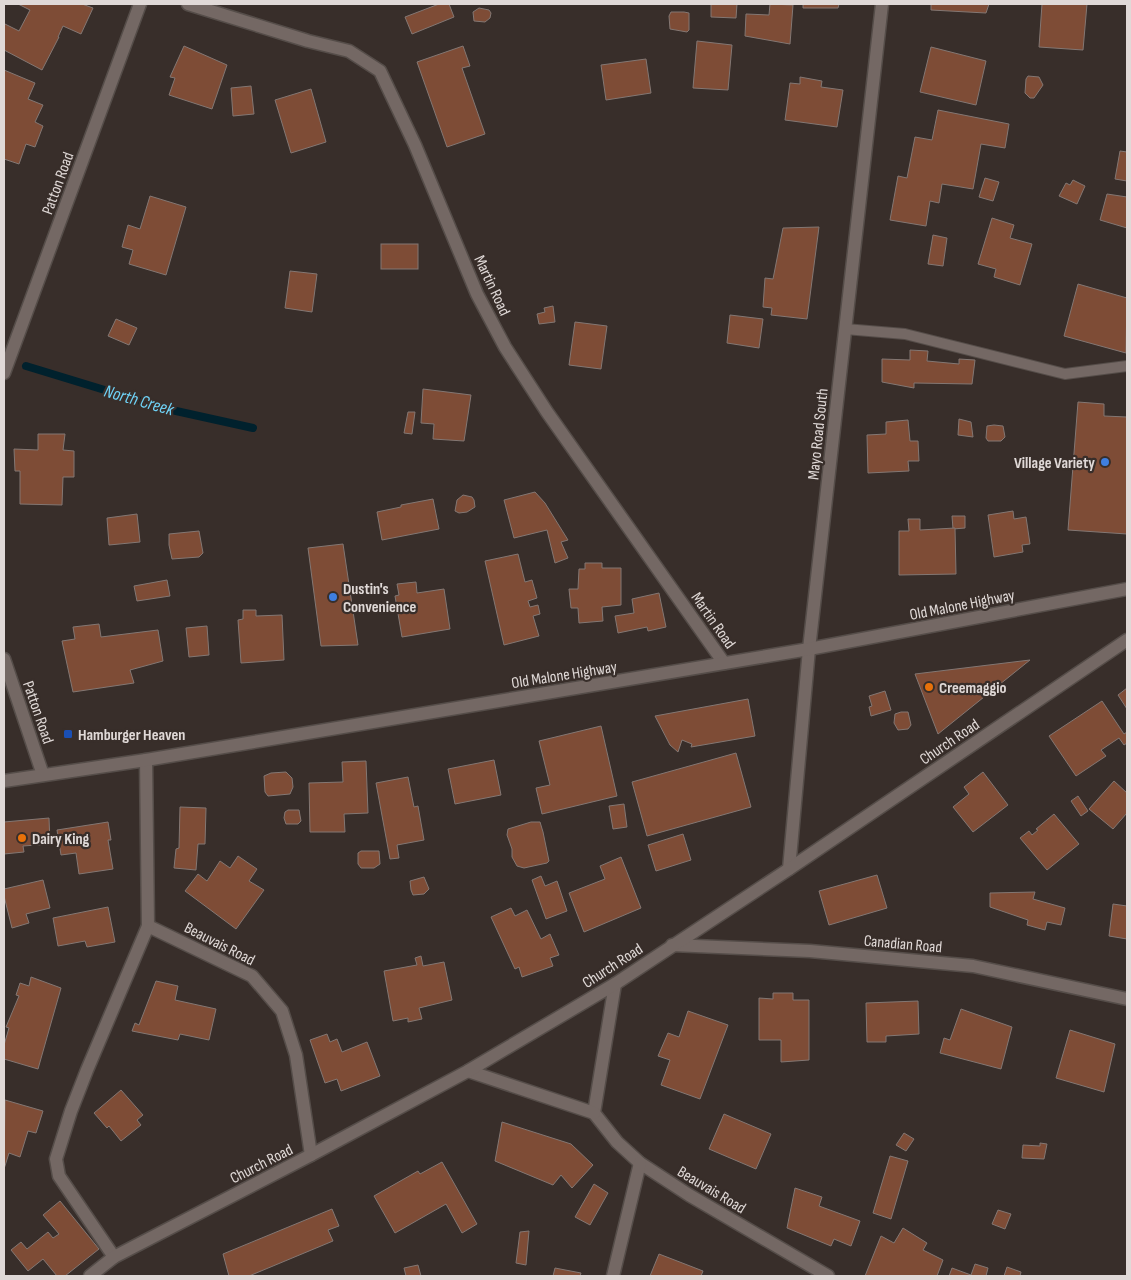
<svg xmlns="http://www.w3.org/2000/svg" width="1131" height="1280" font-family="'Sofia Sans Condensed',sans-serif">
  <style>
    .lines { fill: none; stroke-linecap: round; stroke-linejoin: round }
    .stream { stroke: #00212d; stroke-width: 8 }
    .building { fill: #7e4c36; stroke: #837773 }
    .service-casing { stroke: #554d49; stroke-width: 12 }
    .minor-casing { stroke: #554d49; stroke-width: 15 }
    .tertiary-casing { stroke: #554d49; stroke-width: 15 }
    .service { stroke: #746864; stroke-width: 10 }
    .minor { stroke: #746864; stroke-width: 12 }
    .tertiary { stroke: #746864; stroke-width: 12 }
    .shop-dot { fill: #3f7fe0; stroke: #382e2a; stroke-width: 2 }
    .food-dot { fill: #e8710a; stroke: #382e2a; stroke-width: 2 }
    .transit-dot { fill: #1a4fb4; stroke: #382e2a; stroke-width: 2 }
    .labels { text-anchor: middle; stroke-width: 4.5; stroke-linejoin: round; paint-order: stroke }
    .street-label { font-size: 16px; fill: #e0d9d7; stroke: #382e2a }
    .poi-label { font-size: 16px; font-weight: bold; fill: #e0d9d7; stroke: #382e2a; text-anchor: start }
    .water-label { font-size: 18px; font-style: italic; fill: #6fd2f6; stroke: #382e2a }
  </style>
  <rect width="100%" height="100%" fill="#382e2a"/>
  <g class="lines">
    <polyline class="stream" points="26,366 167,409 253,428"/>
  </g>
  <g class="building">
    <polygon points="18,4 82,4 93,8 81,34 63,26 58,37 59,37 42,70 4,50 4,27 5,24 19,31 30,10"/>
    <polygon points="439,4 449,4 454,17 412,34 405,17"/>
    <polygon points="711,4 737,4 736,18 711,17"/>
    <polygon points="770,4 793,5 790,44 745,36 746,14 769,15"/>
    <polygon points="803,4 839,4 838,8 803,8"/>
    <polygon points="931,4 989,4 986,13 931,10"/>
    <polygon points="1042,4 1087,4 1083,50 1039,47"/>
    <polygon points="479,8 489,10 491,13 490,18 485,22 474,21 473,12"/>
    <polygon points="671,12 684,12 689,13 689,30 687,32 670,29 669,16"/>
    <polygon points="697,41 732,45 728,90 693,88"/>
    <polygon points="184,46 227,65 212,109 169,95 175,78 170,77"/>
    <polygon points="463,46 470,66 462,68 485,134 447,147 417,62"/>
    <polygon points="931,47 986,61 976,105 920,92"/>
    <polygon points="646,59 651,93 606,100 601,65"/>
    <polygon points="4,70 35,83 28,99 43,105 35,122 43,126 35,147 26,144 19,164 4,159"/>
    <polygon points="1028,76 1039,77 1043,85 1034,98 1030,98 1025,93 1026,79"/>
    <polygon points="800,77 822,81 821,87 843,90 837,127 785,120 790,83 800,84"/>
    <polygon points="251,86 254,114 233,116 231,88"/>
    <polygon points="311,89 326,142 291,153 275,100"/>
    <polygon points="938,110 1009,124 1005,148 981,144 973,189 942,184 939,203 930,201 926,226 890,220 898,176 907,178 915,137 932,140"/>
    <polygon points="1120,151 1127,152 1127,181 1115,179"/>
    <polygon points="985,178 999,182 993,201 979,197"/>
    <polygon points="1073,180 1085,186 1077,204 1059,196 1066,183 1070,185"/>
    <polygon points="1107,194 1127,197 1127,228 1100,220"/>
    <polygon points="150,196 186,207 166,275 129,264 133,250 122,247 128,225 140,229"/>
    <polygon points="992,218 1014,225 1010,238 1032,244 1020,285 994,277 996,269 978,264"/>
    <polygon points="819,227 807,319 771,315 772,308 763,307 765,278 773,279 783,228"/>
    <polygon points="933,235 947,238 943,266 928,264"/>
    <rect x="381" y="244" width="37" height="25"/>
    <polygon points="290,271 317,274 312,312 285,308"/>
    <polygon points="1078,284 1127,298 1126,353 1064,336"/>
    <polygon points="553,306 555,322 539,324 537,314 545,312 544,308"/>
    <polygon points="730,315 763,319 759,348 727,343"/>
    <polygon points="116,319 137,328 129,345 108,336"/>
    <polygon points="575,322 607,326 601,369 569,365"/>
    <polygon points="910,350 928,351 927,361 959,364 959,359 975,360 972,384 914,383 914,388 882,382 882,359 910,360"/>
    <polygon points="423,389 471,395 464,441 433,439 434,424 421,423"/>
    <polygon points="1078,402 1104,404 1104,416 1127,417 1127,534 1068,530"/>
    <polygon points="408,412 415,412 412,434 404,433"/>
    <polygon points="959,419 971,422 973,437 958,435"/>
    <polygon points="908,420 910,441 918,441 919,461 908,461 909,471 868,473 867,435 886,434 886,422"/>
    <polygon points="994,425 1003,426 1005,437 1001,441 988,441 986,438 987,426"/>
    <polygon points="38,434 65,434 63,450 74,451 74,477 63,477 62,505 20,504 20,471 15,471 14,449 38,450"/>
    <polygon points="535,492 545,503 568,540 561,542 568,558 555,563 547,530 514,538 504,500"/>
    <polygon points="463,495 472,497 474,500 475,507 467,512 459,513 455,511 457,500"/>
    <polygon points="433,499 439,529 382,540 377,512 401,507 401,505"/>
    <polygon points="1013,511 1014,519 1026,517 1030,544 1022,545 1023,552 994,557 988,515"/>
    <polygon points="137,514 140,542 109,545 107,518"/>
    <polygon points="952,516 965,516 965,528 953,529"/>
    <polygon points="908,519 920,519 920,530 955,528 956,574 899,575 899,531 909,531"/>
    <polygon points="199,531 203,553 199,557 172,559 169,545 169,534"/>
    <polygon points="343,544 358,645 321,646 308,548"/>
    <polygon points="518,554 525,582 532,580 537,598 528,601 530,607 538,605 540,614 533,616 539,636 504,645 485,561"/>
    <polygon points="585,563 602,563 602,568 621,568 621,605 602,607 603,621 579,623 578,608 571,608 569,589 578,589 579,569 585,569"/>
    <polygon points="167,580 170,596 137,601 134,586"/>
    <polygon points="416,582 417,593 444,589 450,629 402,637 395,596 399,595 397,584"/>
    <polygon points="659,593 666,627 648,631 647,627 618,633 615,616 634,613 632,599"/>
    <polygon points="243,610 256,610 256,616 282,615 284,660 241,663 238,620 243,619"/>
    <polygon points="99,624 101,637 158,630 163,661 130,670 134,683 73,692 62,641 75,639 73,627"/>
    <polygon points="207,626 209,655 189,657 186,628"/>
    <polygon points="1030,660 938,734 915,674"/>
    <polygon points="1127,688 1127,709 1118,695"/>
    <polygon points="885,691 891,710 871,716 869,707 872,706 869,696"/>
    <polygon points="748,699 755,736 691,747 692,744 682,740 678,752 670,745 655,716"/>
    <polygon points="1102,701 1124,734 1127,732 1127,743 1124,745 1119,738 1101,750 1106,756 1076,776 1049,736"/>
    <polygon points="901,712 908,712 911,725 908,729 898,730 894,723 895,714"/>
    <polygon points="601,726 617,796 542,814 536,788 550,785 539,741"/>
    <polygon points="736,753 751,807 647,836 632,782"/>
    <polygon points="494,760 501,795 455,804 448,769"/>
    <polygon points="366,761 368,813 344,814 345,832 310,832 309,783 343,782 342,762"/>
    <polygon points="286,772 292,778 293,787 290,794 268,796 265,792 264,776 271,773"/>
    <polygon points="983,772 1008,805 973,832 953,807 969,794 964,787"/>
    <polygon points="408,777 414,807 418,806 424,840 397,845 399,858 390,859 376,783"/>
    <polygon points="1114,781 1127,793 1127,813 1113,829 1089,809"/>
    <polygon points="1078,796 1088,811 1081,816 1071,801"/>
    <polygon points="624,804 627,827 613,829 609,806"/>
    <polygon points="180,807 206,808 205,844 198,844 196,870 174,868 176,849 179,848"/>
    <polygon points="288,810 299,810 301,821 298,824 286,824 284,818 285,812"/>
    <polygon points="1054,814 1079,844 1047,870 1020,838 1029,831 1032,835 1038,830 1036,829"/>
    <polygon points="49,818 50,844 23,846 24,852 4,854 4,822"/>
    <polygon points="108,822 111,840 108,840 113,869 79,874 76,853 61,855 57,830"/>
    <polygon points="531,822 540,822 543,832 549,861 547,863 524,868 517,866 512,857 512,849 507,835 508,829"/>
    <polygon points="683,834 691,860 656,871 648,845"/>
    <polygon points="361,851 379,851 380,864 374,868 361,868 358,864 358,853"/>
    <polygon points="238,856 257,869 249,881 264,890 236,929 185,891 198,874 207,881 220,861 230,868"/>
    <polygon points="621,857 641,908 584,932 569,893 605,879 600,866"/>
    <polygon points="877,875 887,908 829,925 819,891"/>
    <polygon points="541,876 545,886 557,881 567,911 546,919 532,880"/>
    <polygon points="424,877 429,889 424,894 413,895 411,890 410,881"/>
    <polygon points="43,880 50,908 26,914 29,923 12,928 4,896 4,889"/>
    <polygon points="1035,892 1033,899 1065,908 1061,925 1047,922 1045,930 1027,925 1028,920 990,907 990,893"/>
    <polygon points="1113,904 1127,906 1127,939 1109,936"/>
    <polygon points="108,907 115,942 87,947 85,941 58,946 53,918"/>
    <polygon points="511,908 515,916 527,910 541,939 550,934 559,955 550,958 553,966 522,977 519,967 515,969 491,917"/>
    <polygon points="421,956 423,966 444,962 452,1000 419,1008 422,1019 408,1022 408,1018 393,1021 384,971 417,965 415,958"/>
    <polygon points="31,977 61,988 38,1069 4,1059 4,1045 9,1028 6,1027 19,996 16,995 20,983 29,986"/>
    <polygon points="156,981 178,986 175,1000 216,1009 209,1040 180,1034 178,1040 132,1031 135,1023 139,1025"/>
    <polygon points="773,993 793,993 793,1000 809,1000 809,1060 781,1062 781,1040 759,1040 759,998 773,999"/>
    <polygon points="918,1001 919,1034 886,1036 886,1042 867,1042 866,1003"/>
    <polygon points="961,1009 1012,1027 1001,1069 940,1053 944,1038 950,1040"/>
    <polygon points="688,1011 728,1025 700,1099 661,1085 670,1060 658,1056 668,1033 679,1037"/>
    <polygon points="1070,1030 1115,1044 1104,1092 1056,1078"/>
    <polygon points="327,1034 330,1042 337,1039 342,1052 367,1042 380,1076 341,1091 337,1079 325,1083 310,1040"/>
    <polygon points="121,1090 143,1115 137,1120 141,1125 121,1141 109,1126 107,1128 94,1113"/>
    <polygon points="5,1100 43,1111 36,1133 28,1131 20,1157 9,1153 4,1169"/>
    <polygon points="724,1114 771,1134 756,1169 709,1149"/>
    <polygon points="502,1122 571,1144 593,1165 572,1188 561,1175 553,1185 495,1161"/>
    <polygon points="904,1133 914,1139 906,1151 896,1145"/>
    <polygon points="1040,1143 1047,1144 1044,1159 1022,1158 1023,1145 1040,1146"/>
    <polygon points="890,1156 908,1161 891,1219 873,1213"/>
    <polygon points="442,1162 477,1224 462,1233 446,1204 395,1233 374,1196 418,1171 420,1174"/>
    <polygon points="594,1184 608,1193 590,1225 575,1217"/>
    <polygon points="795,1188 822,1197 819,1206 860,1221 851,1246 834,1239 831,1246 787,1228"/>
    <polygon points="60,1201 99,1249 65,1276 57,1276 43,1259 28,1271 11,1250 21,1242 27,1249 48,1232 53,1238 59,1234 43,1215"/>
    <polygon points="332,1209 339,1226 328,1230 333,1241 249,1276 229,1276 223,1254"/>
    <polygon points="998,1210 1011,1214 1005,1229 992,1224"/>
    <polygon points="903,1228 927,1243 923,1250 943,1260 937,1276 865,1276 881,1236 894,1243"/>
    <polygon points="529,1231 526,1265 516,1263 520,1232"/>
    <polygon points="659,1254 703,1271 701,1276 650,1276"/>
    <polygon points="975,1264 988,1268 986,1276 949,1276 952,1268 971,1275"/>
    <polygon points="418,1265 421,1276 406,1276 404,1268"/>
    <polygon points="1007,1267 1021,1272 1020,1276 1004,1276"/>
    <polygon points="555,1268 581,1273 580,1276 553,1276"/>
  </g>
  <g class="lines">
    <defs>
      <polyline id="service" points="845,329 905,334 1065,374 1127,366"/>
      <g id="minor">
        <polyline points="188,4 308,41 349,51 380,71 415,145 477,294 505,347 547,412 724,663"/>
        <polyline points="4,373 140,4"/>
        <polyline points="4,659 43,775"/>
        <polyline points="789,869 809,649 882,4"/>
        <polyline points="148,926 252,976 282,1011 296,1055 311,1155"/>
        <polyline points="672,945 810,951 973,966 1127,999"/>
        <polyline points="615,984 594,1113 617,1142 640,1163 689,1195 828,1276"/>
        <polyline points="468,1071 594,1113"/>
        <polyline points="114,1257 59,1176 56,1159 71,1111 87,1070 148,926 146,760"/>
        <polyline points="90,1276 114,1257 311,1155 468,1071 615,984 789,869 1127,640"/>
        <polyline points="613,1276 640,1163"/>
      </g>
      <polyline id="tertiary" points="4,781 146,760 809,649 1127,589"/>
    </defs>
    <use href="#service" class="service-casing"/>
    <use href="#minor" class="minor-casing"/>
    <use href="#tertiary" class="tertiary-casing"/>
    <use href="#service" class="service"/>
    <use href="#minor" class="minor"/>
    <use href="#tertiary" class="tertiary"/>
  </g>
  <g class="shop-dot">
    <circle cx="1105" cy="462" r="5"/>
    <circle cx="333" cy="597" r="5"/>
  </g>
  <g class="food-dot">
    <circle cx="929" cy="687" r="5"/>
    <circle cx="22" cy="838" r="5"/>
  </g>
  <rect class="transit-dot" x="63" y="729" width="10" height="10" rx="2.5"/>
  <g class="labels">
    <g class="street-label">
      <text transform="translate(57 183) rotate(-70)" y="6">Patton Road</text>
      <text transform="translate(493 285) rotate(65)" y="6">Martin Road</text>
      <text transform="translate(817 434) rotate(-84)" y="6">Mayo Road South</text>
      <text transform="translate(962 604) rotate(-11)" y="6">Old Malone Highway</text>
      <text transform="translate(714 620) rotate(55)" y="6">Martin Road</text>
      <text transform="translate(564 674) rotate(-9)" y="6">Old Malone Highway</text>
      <text transform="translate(39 712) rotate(71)" y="6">Patton Road</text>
      <text transform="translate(949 741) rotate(-34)" y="6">Church Road</text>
      <text transform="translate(220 943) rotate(27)" y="6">Beauvais Road</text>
      <text transform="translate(903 943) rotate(5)" y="6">Canadian Road</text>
      <text transform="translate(612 965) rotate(-33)" y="6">Church Road</text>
      <text transform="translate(261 1163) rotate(-27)" y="6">Church Road</text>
      <text transform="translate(712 1189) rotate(31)" y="6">Beauvais Road</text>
    </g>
    <g class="poi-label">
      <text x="1095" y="468" text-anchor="end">Village Variety</text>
      <text x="343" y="594">Dustin's<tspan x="343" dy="18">Convenience</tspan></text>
      <text x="939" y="693">Creemaggio</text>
      <text x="78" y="740">Hamburger Heaven</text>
      <text x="32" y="844">Dairy King</text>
    </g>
    <g class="water-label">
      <text transform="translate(139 400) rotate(16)" y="6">North Creek</text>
    </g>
  </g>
  <rect width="1131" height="1280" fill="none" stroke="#e0d9d7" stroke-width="10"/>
</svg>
